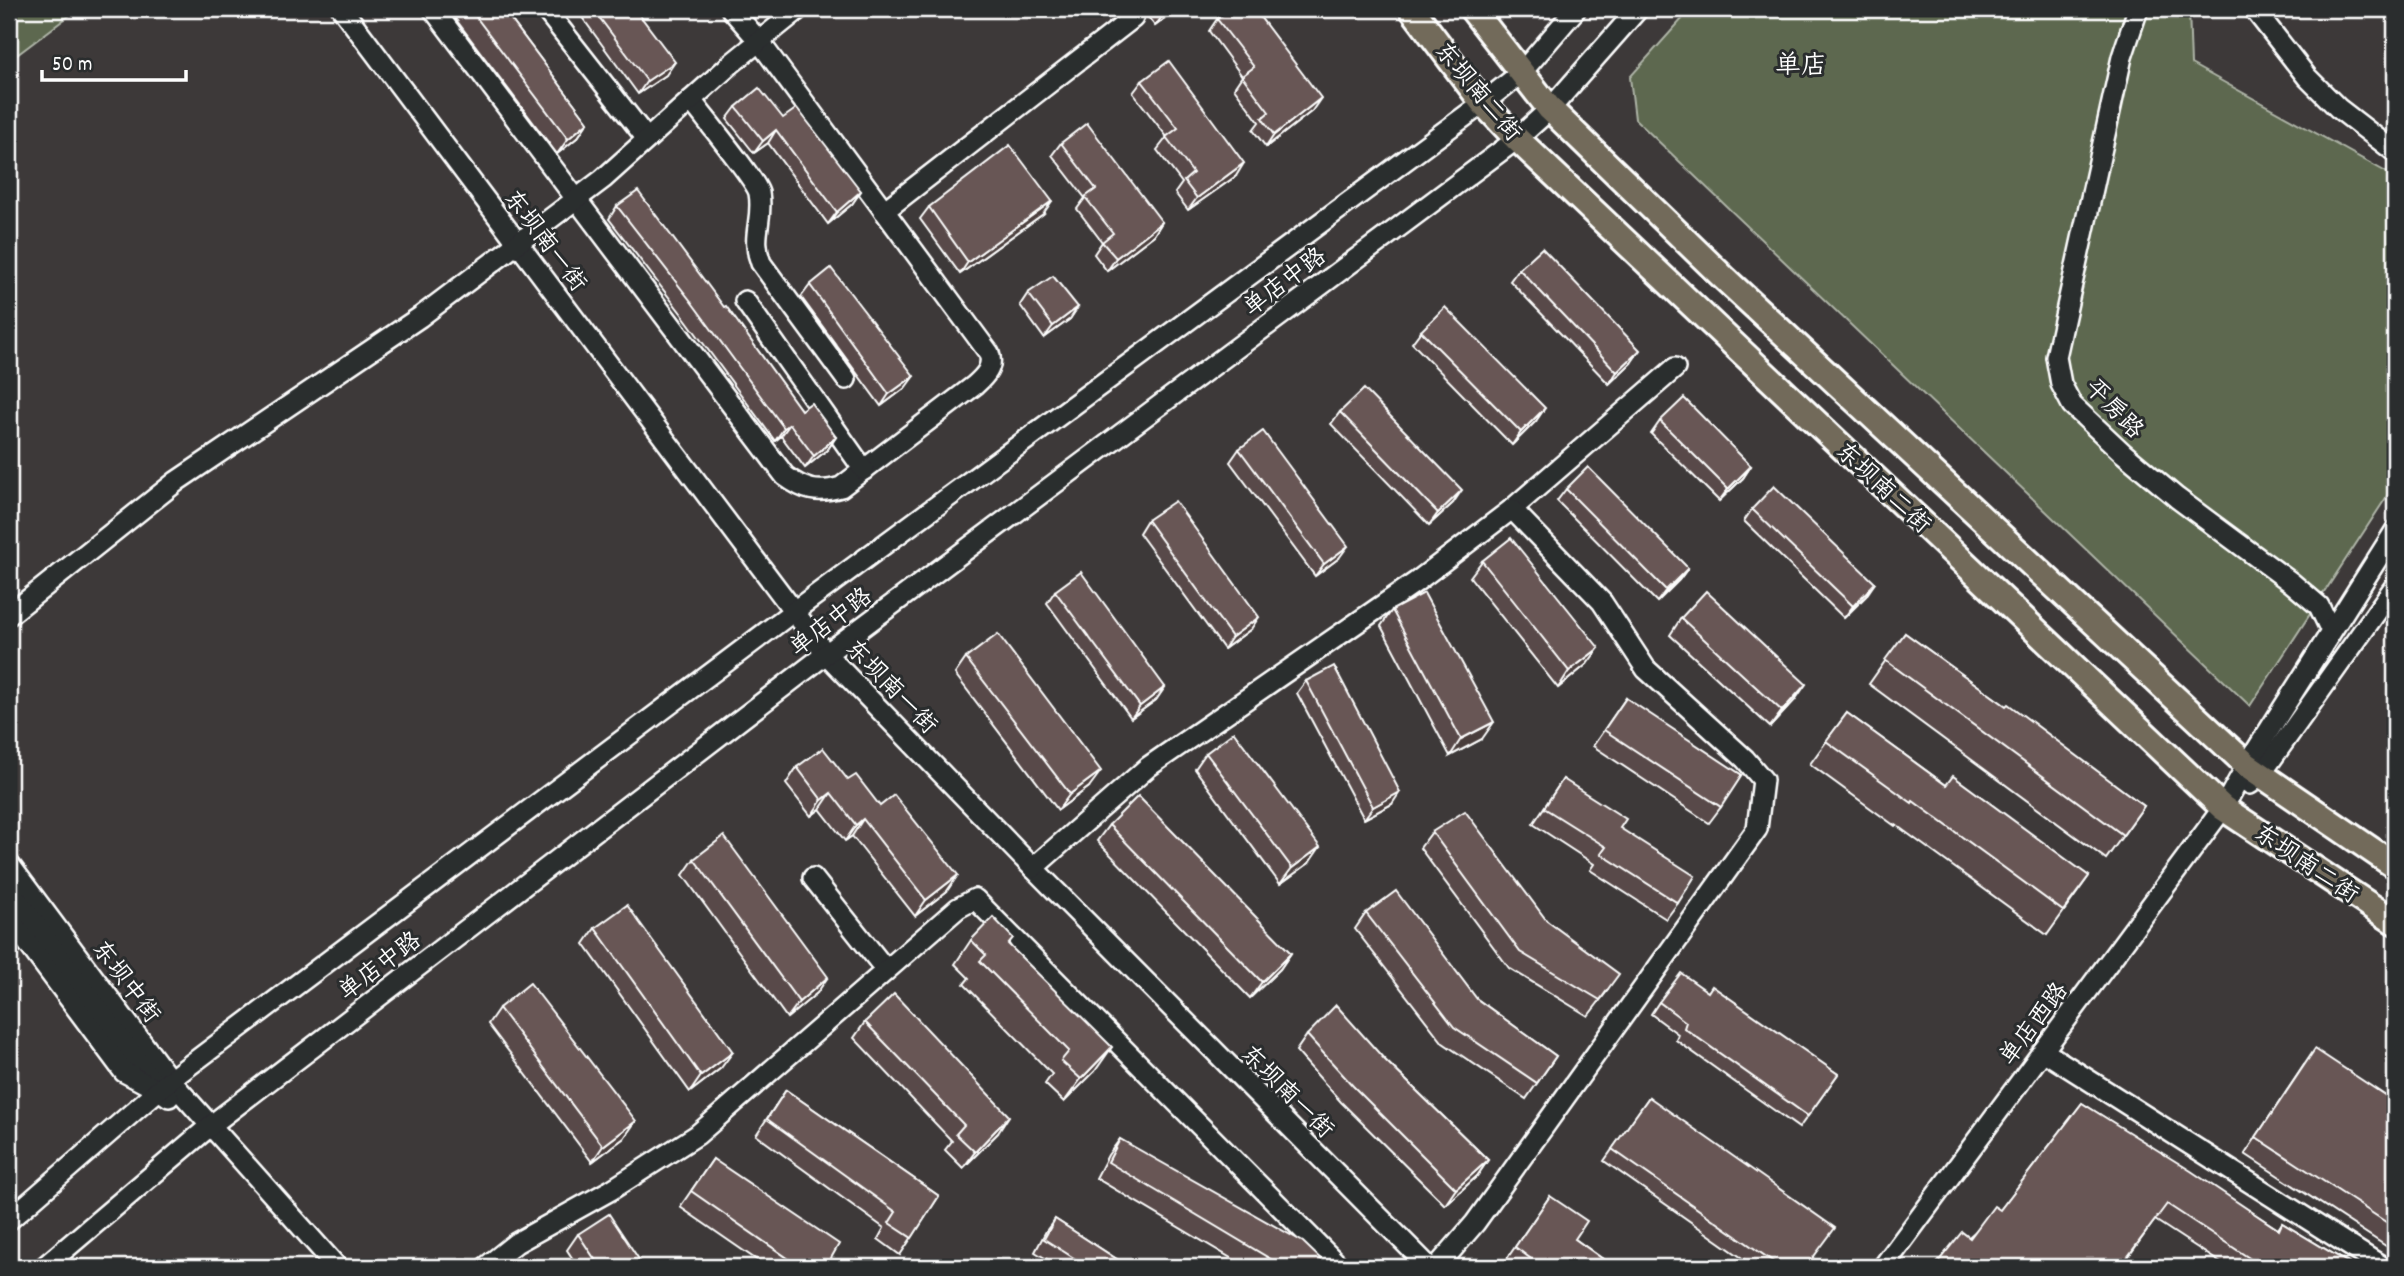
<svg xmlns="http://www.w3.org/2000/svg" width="2404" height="1276" font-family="Dekko,'LXGW WenKai TC',sans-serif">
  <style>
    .green { fill: #5d684f; stroke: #aeb4a7; stroke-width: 2 }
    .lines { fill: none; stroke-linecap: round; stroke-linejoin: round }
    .minor-casing { stroke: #fff; stroke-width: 24 }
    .major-casing { stroke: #fff; stroke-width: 30 }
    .minor { stroke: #2a2d2e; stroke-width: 19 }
    .major { stroke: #726b5a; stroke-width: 24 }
    .wall { fill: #594a48; stroke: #fff; stroke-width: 2 }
    .shaded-wall { fill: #493c3b; stroke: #fff; stroke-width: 2 }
    .building { fill: #685654; stroke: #fff; stroke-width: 2 }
    .labels { text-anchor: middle; stroke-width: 6; stroke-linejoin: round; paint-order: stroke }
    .street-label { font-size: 24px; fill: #fff; stroke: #2a2d2e }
    .neighbourhood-label { font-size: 26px; fill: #fff; stroke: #2a2d2e }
  </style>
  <rect width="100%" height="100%" fill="#3d3939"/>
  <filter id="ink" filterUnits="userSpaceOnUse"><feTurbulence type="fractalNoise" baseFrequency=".0143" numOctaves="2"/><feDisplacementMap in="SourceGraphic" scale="14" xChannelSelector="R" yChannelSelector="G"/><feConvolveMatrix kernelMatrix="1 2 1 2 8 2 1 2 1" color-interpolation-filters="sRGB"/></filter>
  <g filter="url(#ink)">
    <g class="green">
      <polygon points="9,9 78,9 9,61"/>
      <polygon points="1691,9 2189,9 2191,64 2395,177 2395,484 2250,706 1635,119 1630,77"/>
    </g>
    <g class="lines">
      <defs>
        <g id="minor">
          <polyline points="342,9 826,654 1033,868 1429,1267"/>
          <path d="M 433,9 L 785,476 C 804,490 817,494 841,487 L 975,385 C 985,376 994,367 989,353 L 759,41 L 731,9"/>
          <polyline points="545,9 647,139"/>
          <polyline points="2138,9 2122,57 2056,357 2061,384 2072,405 2123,453 2177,498 2292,583 2319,606 2331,631"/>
          <polyline points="2254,9 2307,77 2338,108 2395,152"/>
          <path d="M 691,100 C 702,115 756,180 759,193 C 764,221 750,235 761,263 L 846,379"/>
          <polyline points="884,211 1133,18 1126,9"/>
          <polyline points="745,301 864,470"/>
          <polyline points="1512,509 1675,368"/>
          <polyline points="9,615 177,481 420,317 603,179 731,64 799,9"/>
          <polyline points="2250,784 2261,774 2395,586"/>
          <polyline points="9,864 170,1080 337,1267"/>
          <polyline points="1033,868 1148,767 1416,582 1512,509 1602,602 1646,669 1745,759 1763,780 1757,829 1475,1223 1437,1267"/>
          <polyline points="813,878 886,970"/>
          <polyline points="9,889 159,1090 169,1097"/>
          <polyline points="9,918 124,1072 154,1088"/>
          <polyline points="2043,1051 2383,1267"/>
          <polyline points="9,1220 170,1080 794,611 1483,103 1521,73 1576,9"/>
          <polyline points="44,1267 210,1126 826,654 1517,139 1550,109 1638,9"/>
          <polyline points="486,1267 516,1243 611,1190 697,1135 958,908 975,899 1340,1267"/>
          <polyline points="1883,1267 2223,808 2247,765 2395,531"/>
        </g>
        <g id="major">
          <polyline points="1412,9 1483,103 1517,139 2223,808 2395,922"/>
          <polyline points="1472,9 1550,109 1724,278 2247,765 2395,866"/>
        </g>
      </defs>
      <use href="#minor" class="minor-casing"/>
      <use href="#major" class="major-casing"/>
      <use href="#minor" class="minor"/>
      <use href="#major" class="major"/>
    </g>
    <g class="wall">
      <polygon points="448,9 503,9 588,122 578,137 557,154"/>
      <polygon points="576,9 635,9 666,75 638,94"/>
      <polygon points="1142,9 1178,9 1155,26"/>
      <polygon points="1217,19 1312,111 1266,147 1253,130 1259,122 1234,88 1242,76 1209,31"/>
      <polygon points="1142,81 1236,176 1188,210 1175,193 1182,183 1157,150 1167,137 1133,93"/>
      <polygon points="736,107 783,118 861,191 852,204 828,224 768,143 754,153 727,119"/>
      <polygon points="1061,143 1162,222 1154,235 1107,271 1094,254 1102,242 1077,209 1085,198 1052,155"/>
      <polygon points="617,206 801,410 836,437 828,449 805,468 781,436 775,441 681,313 609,219"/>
      <polygon points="929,207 1043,214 960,274 920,219"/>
      <polygon points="1519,269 1631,363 1609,384 1510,281"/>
      <polygon points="810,285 905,388 881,406 801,297"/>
      <polygon points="1028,293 1078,307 1070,319 1044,338 1020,305"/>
      <polygon points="1421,331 1536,421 1512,445 1412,343"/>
      <polygon points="1340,412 1453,503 1429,525 1331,424"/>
      <polygon points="1660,421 1751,466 1743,478 1719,501 1651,434"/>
      <polygon points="1239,449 1339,558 1315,576 1230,462"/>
      <polygon points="1566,489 1688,568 1679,580 1657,602 1557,501"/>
      <polygon points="1752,509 1866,596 1844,618 1744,521"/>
      <polygon points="1147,520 1251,629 1224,649 1139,533"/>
      <polygon points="1482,561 1587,664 1558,688 1470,577"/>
      <polygon points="1055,591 1165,687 1156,700 1131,718 1047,603"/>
      <polygon points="1392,610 1482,739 1450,756 1381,626"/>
      <polygon points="1681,618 1795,700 1770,727 1670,635"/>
      <polygon points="1905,633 2144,806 2106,859 1869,684"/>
      <polygon points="966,658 1089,787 1058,810 955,674"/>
      <polygon points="1306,681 1392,804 1364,819 1297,693"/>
      <polygon points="1626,698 1721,807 1709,823 1593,746"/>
      <polygon points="1847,713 1946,785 2089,876 2047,935 1896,825 1895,826 1810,764"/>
      <polygon points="1206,753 1309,863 1280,884 1195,769"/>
      <polygon points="797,767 848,780 947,891 915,916 852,836 845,841 820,809 811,816 786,784"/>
      <polygon points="1563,779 1620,828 1678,903 1666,919 1590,870 1594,864 1533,824"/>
      <polygon points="1109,825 1291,953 1280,969 1250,998 1097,841"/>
      <polygon points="1432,832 1547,921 1608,990 1588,1016 1509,968 1420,848"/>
      <polygon points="694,859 817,993 787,1018 683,875"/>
      <polygon points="1366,913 1477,999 1556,1056 1526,1099 1443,1043 1355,929"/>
      <polygon points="595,928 721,1068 690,1092 584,944"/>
      <polygon points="971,940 1009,944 1095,1071 1064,1102 1045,1084 1052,1074 964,984 969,978 955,964"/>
      <polygon points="1708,992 1838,1074 1799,1128 1676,1040 1678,1034 1651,1014 1659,1002"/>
      <polygon points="499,1008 624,1138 592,1162 488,1024"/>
      <polygon points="865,1022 998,1133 963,1168 945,1150 952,1141 854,1038"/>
      <polygon points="1307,1035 1385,1060 1488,1160 1477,1176 1445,1205 1341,1102 1296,1051"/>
      <polygon points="2304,1065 2395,1102 2395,1252 2245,1154"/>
      <polygon points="786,1090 939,1196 900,1255 878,1239 884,1228 756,1135"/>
      <polygon points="1649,1097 1807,1267 1755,1267 1604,1161"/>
      <polygon points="2082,1103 2278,1229 2282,1223 2355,1267 2227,1267 2155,1220 2121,1267 1934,1267 2000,1210"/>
      <polygon points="1120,1139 1329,1267 1246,1267 1096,1178 1108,1155"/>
      <polygon points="713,1159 826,1267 767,1267 680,1207"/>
      <polygon points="1550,1196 1575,1239 1614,1267 1509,1267 1504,1263"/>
      <polygon points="1055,1219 1129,1267 1060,1267 1035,1252 1046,1231"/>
      <polygon points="578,1234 644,1267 578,1267 567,1250"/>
    </g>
    <g class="shaded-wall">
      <polygon points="1170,9 1178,9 1155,26 1164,14"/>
      <polygon points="675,62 666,75 638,94 647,81"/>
      <polygon points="1321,98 1312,111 1266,147 1274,135"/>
      <polygon points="588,122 578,137 557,154 568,139"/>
      <polygon points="776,130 768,143 754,153 763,141"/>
      <polygon points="1244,163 1236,176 1188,210 1197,198"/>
      <polygon points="861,191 852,204 828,224 837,212"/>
      <polygon points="1052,201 1043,214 960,274 968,262"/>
      <polygon points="1162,222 1154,235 1107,271 1116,258"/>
      <polygon points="1078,307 1070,319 1044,338 1053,326"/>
      <polygon points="1640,350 1631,363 1609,384 1617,372"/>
      <polygon points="914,376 905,388 881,406 889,394"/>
      <polygon points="1545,408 1536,421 1512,445 1521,432"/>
      <polygon points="790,424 781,436 775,441 784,428"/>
      <polygon points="836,437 828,449 805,468 814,456"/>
      <polygon points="1751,466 1743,478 1719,501 1728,489"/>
      <polygon points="1462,490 1453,503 1429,525 1438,513"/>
      <polygon points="1348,546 1339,558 1315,576 1324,564"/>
      <polygon points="1688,568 1679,580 1657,602 1666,590"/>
      <polygon points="1875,583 1866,596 1844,618 1853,606"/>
      <polygon points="1259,617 1251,629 1224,649 1232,637"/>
      <polygon points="1599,648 1587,664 1558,688 1569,671"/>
      <polygon points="1806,684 1795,700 1770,727 1782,711"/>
      <polygon points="1165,687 1156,700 1131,718 1140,706"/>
      <polygon points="1494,722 1482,739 1450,756 1461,739"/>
      <polygon points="1101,771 1089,787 1058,810 1070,794"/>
      <polygon points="1400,792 1392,804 1364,819 1373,807"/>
      <polygon points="831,793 820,809 811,816 822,800"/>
      <polygon points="863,819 852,836 845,841 856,825"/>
      <polygon points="1320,847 1309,863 1280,884 1292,868"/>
      <polygon points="958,875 947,891 915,916 926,900"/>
      <polygon points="1291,953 1280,969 1250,998 1262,982"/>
      <polygon points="828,977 817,993 787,1018 799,1002"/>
      <polygon points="1112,1047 1095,1071 1064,1102 1081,1079"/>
      <polygon points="733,1052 721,1068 690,1092 701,1076"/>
      <polygon points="1009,1116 998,1133 963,1168 975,1152"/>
      <polygon points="636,1121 624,1138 592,1162 603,1146"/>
      <polygon points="1488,1160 1477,1176 1445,1205 1456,1189"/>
    </g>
    <g class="building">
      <polygon points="470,9 503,9 588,122 568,139"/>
      <polygon points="593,9 635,9 675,62 647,81"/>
      <polygon points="1160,9 1170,9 1164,14"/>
      <polygon points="1231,9 1254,9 1321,98 1274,135 1262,118 1269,112 1242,76 1254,67 1217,19"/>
      <polygon points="1169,61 1244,163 1197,198 1184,181 1193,173 1166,137 1178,128 1142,81"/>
      <polygon points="759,88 783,118 797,108 861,191 837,212 776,130 763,141 736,107"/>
      <polygon points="1087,123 1162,222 1116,258 1102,242 1113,233 1085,197 1096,189 1061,143"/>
      <polygon points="1010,145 1052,201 968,262 929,207"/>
      <polygon points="638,191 724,307 726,306 801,410 811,403 836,437 814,456 790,424 784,428 690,300 617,206"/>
      <polygon points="1542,248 1640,350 1617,372 1519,269"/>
      <polygon points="831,268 914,376 889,394 810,285"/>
      <polygon points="1053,276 1078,307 1053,326 1028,293"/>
      <polygon points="1445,307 1545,408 1521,432 1421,331"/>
      <polygon points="1364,389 1462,490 1438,513 1340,412"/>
      <polygon points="1684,398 1751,466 1728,489 1660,421"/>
      <polygon points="1263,431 1348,546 1324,564 1239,449"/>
      <polygon points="1588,467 1688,568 1666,590 1566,489"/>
      <polygon points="1774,486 1875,583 1853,606 1752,509"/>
      <polygon points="1175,501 1259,617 1232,637 1147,520"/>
      <polygon points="1511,538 1599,648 1569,671 1482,561"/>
      <polygon points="1081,572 1165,687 1140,706 1055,591"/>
      <polygon points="1706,591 1806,684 1782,711 1681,618"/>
      <polygon points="1424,593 1494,722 1461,739 1392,610"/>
      <polygon points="1905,633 2006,706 2008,704 2144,806 2123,835 1885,660"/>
      <polygon points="998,634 1101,771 1070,794 966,658"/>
      <polygon points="1334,666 1400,792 1373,807 1306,681"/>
      <polygon points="1626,698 1742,775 1721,807 1604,730"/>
      <polygon points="1847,713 1946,785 1953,776 2089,876 2063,911 1913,801 1912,803 1826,741"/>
      <polygon points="1234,732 1320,847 1292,868 1206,753"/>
      <polygon points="823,748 848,780 856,775 880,806 894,795 958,875 926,900 863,819 856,825 831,793 822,800 797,767"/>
      <polygon points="1563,779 1626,819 1620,828 1695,876 1678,903 1601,854 1606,847 1544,808"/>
      <polygon points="1138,796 1291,953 1262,982 1109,825"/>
      <polygon points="1465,811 1547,921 1619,974 1600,1000 1520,952 1432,832"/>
      <polygon points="724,836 828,977 799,1002 694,859"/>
      <polygon points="1396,891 1477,999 1556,1056 1537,1083 1454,1027 1366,913"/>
      <polygon points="627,905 733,1052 701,1076 595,928"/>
      <polygon points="993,917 1013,938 1008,944 1112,1047 1081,1079 1061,1061 1069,1051 980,961 986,955 971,940"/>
      <polygon points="1681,973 1708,992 1712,986 1838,1074 1808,1116 1684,1028 1686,1022 1659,1002"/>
      <polygon points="530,983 636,1121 603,1146 499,1008"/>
      <polygon points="894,994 1009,1116 975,1152 956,1134 964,1125 865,1022"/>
      <polygon points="1336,1005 1385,1060 1488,1160 1456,1189 1353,1086 1307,1035"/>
      <polygon points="2315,1049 2395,1102 2395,1228 2256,1137"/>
      <polygon points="786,1090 939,1196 912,1238 889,1223 896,1212 767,1119"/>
      <polygon points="1649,1097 1835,1228 1806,1267 1781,1267 1612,1149"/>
      <polygon points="2082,1103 2191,1171 2279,1230 2282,1223 2355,1267 2263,1267 2167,1204 2120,1267 2004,1267 1999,1263 1996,1267 1934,1267 1962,1232 1970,1238 1994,1206 2000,1210"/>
      <polygon points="1120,1139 1303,1242 1329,1267 1284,1267 1108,1162"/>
      <polygon points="713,1159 839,1244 826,1267 798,1267 799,1266 691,1191"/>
      <polygon points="1550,1196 1587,1221 1575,1239 1614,1267 1542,1267 1515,1247"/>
      <polygon points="609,1214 644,1267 600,1267 578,1234"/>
      <polygon points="1055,1219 1129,1267 1088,1267 1044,1239"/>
    </g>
  </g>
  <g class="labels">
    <g class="street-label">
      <text transform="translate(1479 91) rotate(50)" y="8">东坝南二街</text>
      <text transform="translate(546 240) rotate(53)" y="8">东坝南一街</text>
      <text transform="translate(1284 281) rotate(-37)" y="8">单店中路</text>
      <text transform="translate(2115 408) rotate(46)" y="8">平房路</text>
      <text transform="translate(1884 487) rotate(43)" y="8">东坝南二街</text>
      <text transform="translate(830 621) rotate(-37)" y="8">单店中路</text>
      <text transform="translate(892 686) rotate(46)" y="8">东坝南一街</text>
      <text transform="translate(2307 863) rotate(34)" y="8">东坝南二街</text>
      <text transform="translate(379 965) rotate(-37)" y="8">单店中路</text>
      <text transform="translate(127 981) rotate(53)" y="8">东坝中街</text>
      <text transform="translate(2033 1023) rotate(-53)" y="8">单店西路</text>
      <text transform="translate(1288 1091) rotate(45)" y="8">东坝南一街</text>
    </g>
    <g class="neighbourhood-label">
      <text x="1801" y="73">单店</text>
    </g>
  </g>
  <rect width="2404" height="1276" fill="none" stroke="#2a2d2e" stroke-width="35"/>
  <rect x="18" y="18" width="2369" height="1241" fill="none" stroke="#fff" stroke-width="2.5" filter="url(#ink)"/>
  <path d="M42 70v10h144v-10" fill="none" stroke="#ffffff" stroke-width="3.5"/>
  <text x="52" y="70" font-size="21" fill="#ffffff" stroke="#2a2d2e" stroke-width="5" paint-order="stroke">50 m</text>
</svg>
